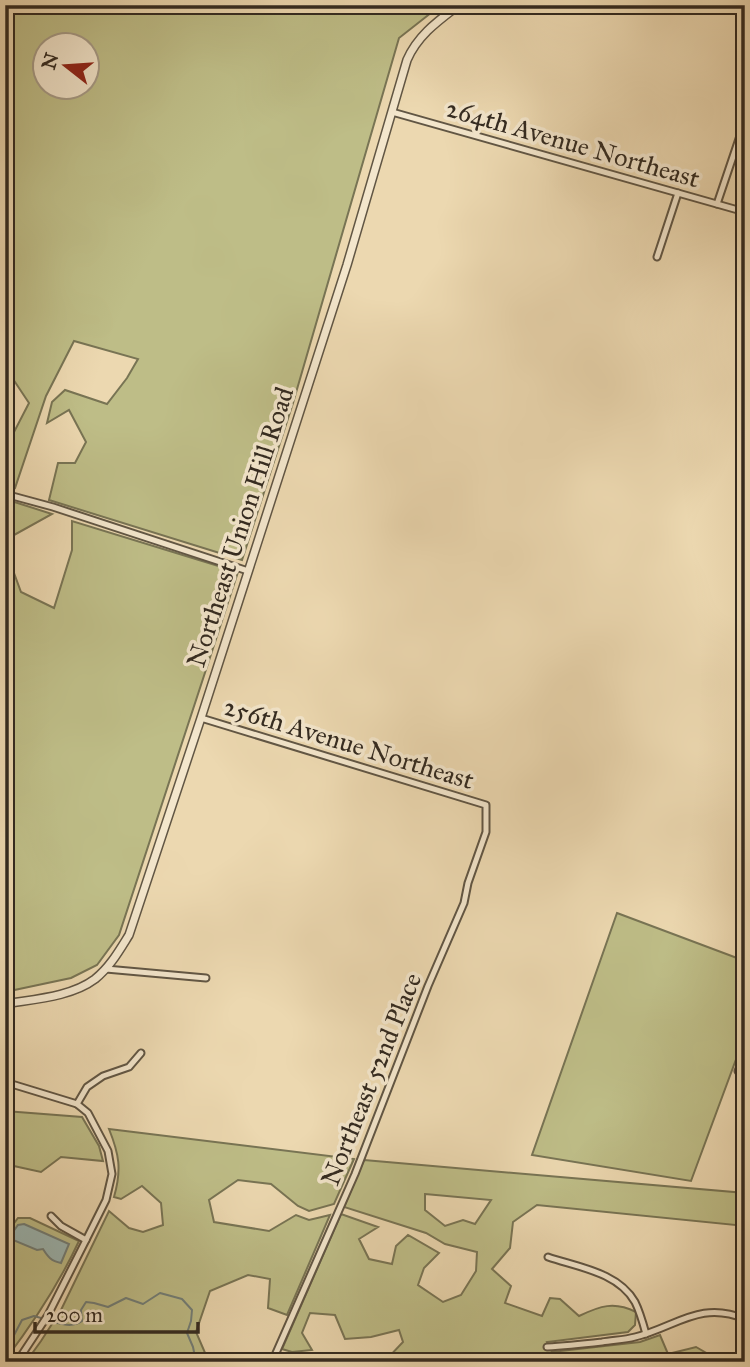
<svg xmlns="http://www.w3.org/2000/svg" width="750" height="1367" font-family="'IM FELL Great Primer',serif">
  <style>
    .green { fill: #bebd87; stroke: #787454; stroke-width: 2; fill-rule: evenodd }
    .water { fill: #9cb8b5; stroke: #727f79; stroke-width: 2 }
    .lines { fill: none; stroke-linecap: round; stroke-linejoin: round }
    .stream { stroke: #727f79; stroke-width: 2 }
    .minor-casing { stroke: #615644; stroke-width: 9 }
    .tertiary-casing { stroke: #615644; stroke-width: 10 }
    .minor { stroke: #f3e6cc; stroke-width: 5 }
    .tertiary { stroke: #f3e6cc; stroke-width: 7 }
    .labels { text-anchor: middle; stroke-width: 7; stroke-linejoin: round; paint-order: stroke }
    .street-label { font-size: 26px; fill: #332a20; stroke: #f3e6cc }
  </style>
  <rect width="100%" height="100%" fill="#ecd8b0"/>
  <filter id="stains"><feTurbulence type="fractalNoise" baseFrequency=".00286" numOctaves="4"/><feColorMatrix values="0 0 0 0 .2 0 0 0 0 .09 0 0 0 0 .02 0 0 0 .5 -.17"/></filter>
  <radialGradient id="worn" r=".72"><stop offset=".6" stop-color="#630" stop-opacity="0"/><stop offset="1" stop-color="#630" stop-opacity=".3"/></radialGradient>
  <g class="green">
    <path d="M 5,5 L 441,5 L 399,38 L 293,403 L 242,560 L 49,500 L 58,463 L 75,463 L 86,442 L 69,410 L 47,423 L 52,402 L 65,390 L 107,404 L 127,378 L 138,359 L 74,341 L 46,396 L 15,488 L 5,486 L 5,435 L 12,436 L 29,403 L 5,367 ZM 46,46 L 88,46 L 88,88 L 46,88 Z"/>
    <polygon points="5,499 52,514 14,535 7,554 21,592 54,608 72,550 72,521 238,572 119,935 97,965 71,978 5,992"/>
    <polygon points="617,913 745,961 745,1035 691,1181 532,1155"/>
    <polygon points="5,1111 82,1117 99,1146 103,1161 61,1157 41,1172 9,1165 5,1174"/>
    <path d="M 109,1129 L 354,1159 L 334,1204 L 309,1211 L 298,1206 L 271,1184 L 238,1180 L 209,1200 L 214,1222 L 269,1231 L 296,1215 L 309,1220 L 330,1215 L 287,1315 L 268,1308 L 270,1279 L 248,1275 L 210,1291 L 196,1332 L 209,1362 L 26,1362 L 41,1341 L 61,1310 L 109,1211 L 129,1228 L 143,1232 L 163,1225 L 161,1203 L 142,1186 L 121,1199 L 114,1197 C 122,1169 119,1154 109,1129 Z"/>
    <path d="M 364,1160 L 745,1193 L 745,1226 L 537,1205 L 513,1222 L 510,1248 L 492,1269 L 511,1286 L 505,1303 L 542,1316 L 550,1298 L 560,1299 L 579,1316 C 600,1306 614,1301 636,1312 L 635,1325 L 628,1332 L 547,1342 L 552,1352 L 640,1342 L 660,1335 L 668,1354 L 696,1347 L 722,1362 L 380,1362 L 386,1360 L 403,1342 L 399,1330 L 371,1337 L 345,1339 L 335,1315 L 310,1313 L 302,1333 L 312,1350 L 292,1352 L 282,1349 L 341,1214 L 378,1227 L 359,1239 L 369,1259 L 392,1264 L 396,1246 L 408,1235 L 439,1253 L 424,1268 L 418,1285 L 443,1302 L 461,1295 L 476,1271 L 477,1252 L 445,1244 L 426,1233 L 344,1207 ZM 425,1194 L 491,1200 L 475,1224 L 463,1220 L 445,1226 L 425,1210 Z"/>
    <path d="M 18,1218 L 30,1218 L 79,1241 C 59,1284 34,1322 5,1360 L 5,1235 Z"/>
  </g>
  <path class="water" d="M 24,1224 L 69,1244 L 61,1263 C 51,1261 48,1257 43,1249 L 37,1250 L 13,1240 L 10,1236 L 18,1225 Z"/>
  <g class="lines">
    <g class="stream">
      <path d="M 50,1321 C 60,1324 73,1328 82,1321 L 81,1310 L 86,1302 L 94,1303 L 108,1307 L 126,1298 L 143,1304 L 160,1293 L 182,1299 L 192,1310 L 191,1321 L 187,1333 L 193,1347 L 196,1362"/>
      <polyline points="5,1337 12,1339 22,1320 34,1316 41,1318"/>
      <polyline points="427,1362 431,1357 443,1356 448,1362"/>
    </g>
    <defs>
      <g id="minor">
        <polyline points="607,5 612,7"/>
        <polyline points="392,112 745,212"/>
        <polyline points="717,204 745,121"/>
        <polyline points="657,257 678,193"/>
        <polyline points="5,494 53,507 248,571"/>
        <polyline points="201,718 486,805 486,832 468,883 464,903 428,986 355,1174 272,1362"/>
        <polyline points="106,969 206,978"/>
        <polyline points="745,1055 738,1071 745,1073"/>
        <polyline points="5,1082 77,1104 88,1113 108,1151 112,1174 106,1200 86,1240 48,1315 17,1362"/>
        <polyline points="77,1104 87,1087 103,1076 129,1067 141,1053"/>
        <polyline points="51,1216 61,1226 86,1240"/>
        <path d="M 548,1257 C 577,1267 618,1272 635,1302 C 640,1312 643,1323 646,1334"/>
        <path d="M 547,1347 C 565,1346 584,1344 602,1342 C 613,1340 624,1340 635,1337 C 676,1327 700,1300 745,1319"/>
        <polyline points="744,1362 745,1360"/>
      </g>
      <path id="tertiary" d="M 5,1004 C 34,999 71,997 95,979 C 110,967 119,951 129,935 L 201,718 L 347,265 L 407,60 C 418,35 438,21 459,5"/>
    </defs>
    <use href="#minor" class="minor-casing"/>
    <use href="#tertiary" class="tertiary-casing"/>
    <use href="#minor" class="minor"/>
    <use href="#tertiary" class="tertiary"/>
  </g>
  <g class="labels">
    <g class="street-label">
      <text transform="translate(573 143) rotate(16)" y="9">264th Avenue Northeast</text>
      <text transform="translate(240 527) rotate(-72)" y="9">Northeast Union Hill Road</text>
      <text transform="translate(349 743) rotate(17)" y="9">256th Avenue Northeast</text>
      <text transform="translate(371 1079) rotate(-68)" y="9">Northeast 52nd Place</text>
    </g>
  </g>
  <rect width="750" height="1367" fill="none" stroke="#ecd8b0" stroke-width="28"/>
  <rect x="7" y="7" width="736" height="1353" fill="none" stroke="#332a20" stroke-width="3.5"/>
  <rect x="14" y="14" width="722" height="1339" fill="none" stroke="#332a20" stroke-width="2"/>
  <g transform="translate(66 66) rotate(287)"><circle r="33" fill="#f3e6cc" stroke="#a69b87" stroke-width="2"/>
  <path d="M0-5L12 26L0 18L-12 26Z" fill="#8f2418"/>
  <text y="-10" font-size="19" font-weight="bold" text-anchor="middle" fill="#332a20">N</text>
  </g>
  <path d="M35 1322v10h163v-10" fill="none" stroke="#332a20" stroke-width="3.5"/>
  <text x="46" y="1322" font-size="21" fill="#332a20" stroke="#f3e6cc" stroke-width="5" paint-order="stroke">200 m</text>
  <rect width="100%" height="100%" filter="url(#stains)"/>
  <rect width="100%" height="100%" fill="url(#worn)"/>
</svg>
